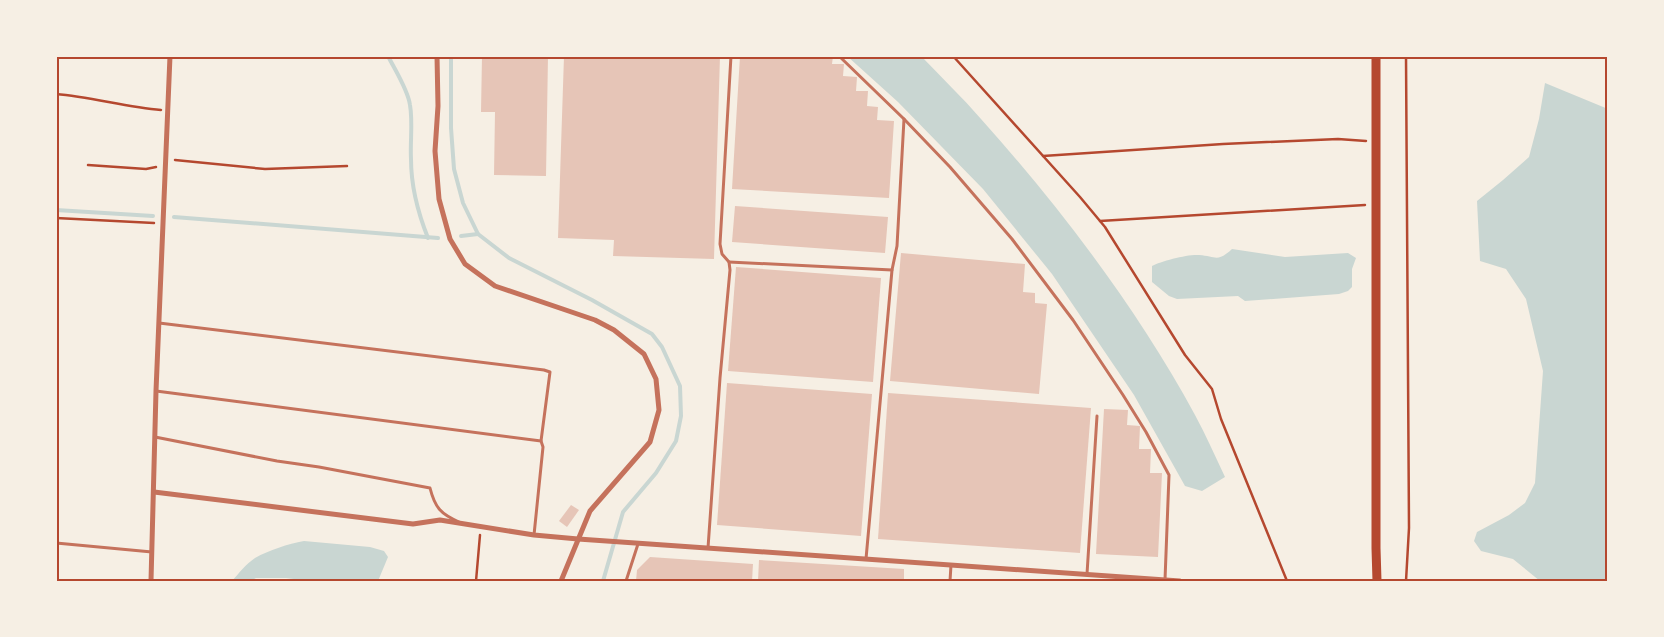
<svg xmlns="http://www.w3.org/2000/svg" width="1664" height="637" font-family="'Exo 2',sans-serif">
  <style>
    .water { fill: #c9d6d2 }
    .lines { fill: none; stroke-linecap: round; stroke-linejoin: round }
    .stream { stroke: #c9d6d2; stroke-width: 4 }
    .building { fill: #e6c5b7 }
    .path { stroke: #b5482f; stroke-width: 2.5 }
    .service { stroke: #c5725c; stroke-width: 3 }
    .minor { stroke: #c5725c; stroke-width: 5 }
    .secondary { stroke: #b5482f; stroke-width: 9 }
    .neatline { fill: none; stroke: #b5482f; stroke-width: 2 }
  </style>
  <rect width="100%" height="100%" fill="#f6efe4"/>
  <g class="water">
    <path d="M 847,56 L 921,56 C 941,77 962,97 981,119 C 1060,207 1139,311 1195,415 C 1206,435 1215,456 1225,477 L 1202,491 L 1185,486 L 1134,395 L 1052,274 L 983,189 L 898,102 Z"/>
    <polygon points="1545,83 1608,109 1608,581 1540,581 1513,559 1481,551 1474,541 1477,532 1509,515 1525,503 1535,483 1543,371 1526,299 1506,269 1480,261 1477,201 1503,180 1529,157 1539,119"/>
    <path d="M 1232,249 L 1285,257 L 1348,253 L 1356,258 L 1352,269 L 1352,287 L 1348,291 L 1339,294 L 1245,301 L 1238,296 L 1177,299 L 1169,296 L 1152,282 L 1152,266 C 1161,261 1188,254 1199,255 C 1216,256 1217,263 1232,249 Z"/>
    <path d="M 304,541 L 370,547 L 384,551 L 388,557 L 378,581 L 309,581 L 286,578 L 256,578 L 250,581 L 232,581 C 239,573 246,564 255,558 C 269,550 288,544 304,541 Z"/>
  </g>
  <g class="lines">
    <g class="stream">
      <path d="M 388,56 C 395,70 408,90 410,105 C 413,122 410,142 411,159 C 411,186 418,213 428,238"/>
      <polyline points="451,56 451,128 454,169 463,203 478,234 509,258 592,300 652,334 662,347 680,386 681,416 676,441 656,473 623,512 603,581"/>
      <polyline points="56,210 153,216"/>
      <polyline points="174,217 438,238"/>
      <polyline points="461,236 478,234"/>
    </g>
  </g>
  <g class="building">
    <polygon points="482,56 548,56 546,176 494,175 495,112 481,112"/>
    <polygon points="564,56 720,56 714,259 613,256 614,240 558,238"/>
    <polygon points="740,56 833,56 832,64 844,64 843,76 857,77 856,91 868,91 867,106 878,107 877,120 894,121 889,198 732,189"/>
    <polygon points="735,206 888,217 885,253 732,242"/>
    <polygon points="901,253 1025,264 1023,292 1035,293 1035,303 1047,304 1039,394 890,381"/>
    <polygon points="736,267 881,278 873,382 728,371"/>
    <polygon points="727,383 872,394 861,536 717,525"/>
    <polygon points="888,393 1091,408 1080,553 878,539"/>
    <polygon points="1104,409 1128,410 1127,425 1140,426 1139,449 1151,449 1150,473 1162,473 1158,557 1096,554"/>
    <polygon points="571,505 579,510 567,527 559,521"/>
    <polygon points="650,557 753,564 752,581 636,581 637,570"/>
    <polygon points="759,560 904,569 904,581 758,581"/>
  </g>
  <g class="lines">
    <g class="path">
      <polyline points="953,56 1080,197 1105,227 1185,355 1212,389 1221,419 1287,581"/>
      <path d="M 56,94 C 91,97 126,107 161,110"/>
      <polyline points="1043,156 1223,144 1338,139 1366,141"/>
      <polyline points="175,160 265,169 347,166"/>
      <polyline points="88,165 146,169 156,167"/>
      <polyline points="56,218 154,223"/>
      <polyline points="1100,221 1365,205"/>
      <polyline points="476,581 480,535"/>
      <polyline points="1406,581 1409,528 1406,56"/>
    </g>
    <g class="service">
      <polyline points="839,56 904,119 950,167 1012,239 1073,320 1123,395 1146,432 1169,475 1165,580"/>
      <polyline points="729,262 892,270"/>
      <polyline points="159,323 544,370 550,372 541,441"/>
      <polyline points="156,391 541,441 543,447 534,535"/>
      <path d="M 155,437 L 277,461 L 319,467 L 430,488 C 435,508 441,514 459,522"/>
      <polyline points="56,543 152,552"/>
      <polyline points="708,548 720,378 730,270 729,262 722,254 720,244 731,56"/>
      <polyline points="866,559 892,270 897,246 904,119"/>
      <polyline points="1087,574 1097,416"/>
      <polyline points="626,581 638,544"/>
      <polyline points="950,581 951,565"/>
    </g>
    <g class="minor">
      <polyline points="437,56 438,106 435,151 439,199 450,239 465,264 495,286 595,320 614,330 644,354 656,379 659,410 650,442 590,511 561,581"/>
      <polyline points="154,492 413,524 440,520 534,535 578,539 1180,581"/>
      <polyline points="151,581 156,391 170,56"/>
    </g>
    <polyline class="secondary" points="1376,56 1376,548 1377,581"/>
  </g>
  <rect width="1664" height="637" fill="none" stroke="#f6efe4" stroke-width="115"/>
  <rect x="58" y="58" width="1548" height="522" class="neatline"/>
</svg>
